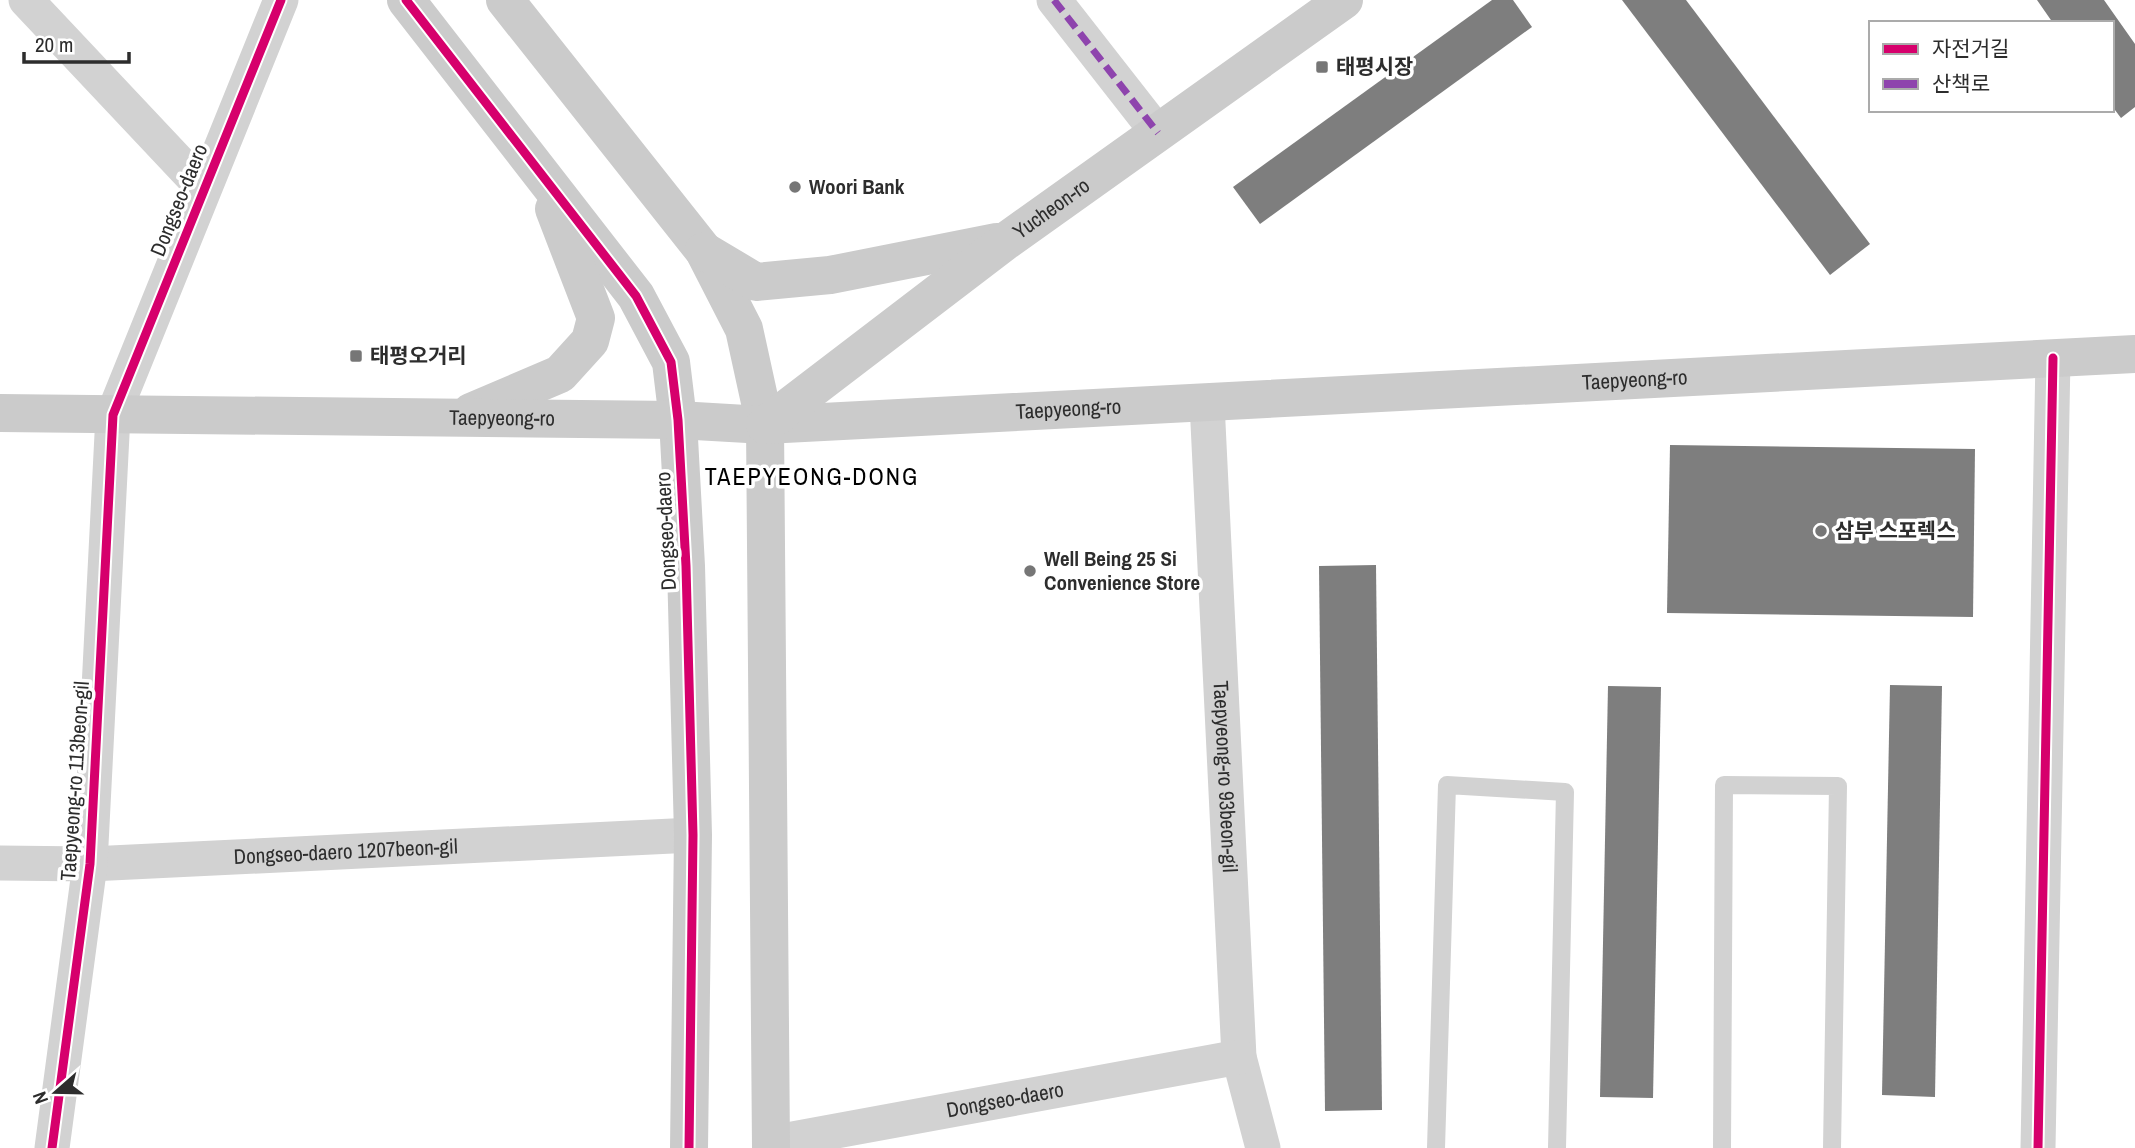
<svg xmlns="http://www.w3.org/2000/svg" width="2135" height="1148" font-family="'Archivo Narrow','Noto Sans KR',sans-serif">
  <style>
    .building { fill: #7e7e7e }
    .lines { fill: none; stroke-linecap: round; stroke-linejoin: round }
    .lane { stroke: #d2d2d2; stroke-width: 18 }
    .street { stroke: #d2d2d2; stroke-width: 35 }
    .secondary { stroke: #cbcbcb; stroke-width: 38 }
    .quiet { stroke: #8e44ad; stroke-width: 7; stroke-dasharray: 14 7; stroke-linecap: butt }
    .cycleway-casing { stroke: #fff; stroke-width: 13 }
    .cycleway { stroke: #d6006c; stroke-width: 9 }
    .poi-dot { fill: #767676; stroke: #fff; stroke-width: 2.5 }
    .labels { text-anchor: middle; stroke-width: 7; stroke-linejoin: round; paint-order: stroke }
    .poi-label { font-size: 21px; font-weight: bold; fill: #2d2d2d; stroke: #fff; text-anchor: start }
    .street-label { font-size: 21px; fill: #2d2d2d; stroke: #fff }
    .quarter-label { font-size: 24px; letter-spacing: 2px; fill: #000; stroke: #fff }
  </style>
  <rect width="100%" height="100%" fill="#fff"/>
  <g class="building">
    <polygon points="1492,0 1513,0 1532,27 1260,224 1233,187"/>
    <polygon points="1622,0 1686,0 1870,244 1830,275"/>
    <polygon points="2037,0 2104,0 2135,44 2135,107 2121,118 2112,106 2112,23 2053,23"/>
    <polygon points="1670,445 1975,449 1973,617 1667,613"/>
    <polygon points="1376,565 1382,1110 1325,1111 1319,566"/>
    <polygon points="1890,685 1942,686 1935,1097 1882,1095"/>
    <polygon points="1608,686 1661,687 1653,1098 1600,1097"/>
  </g>
  <g class="lines">
    <g class="lane">
      <polyline points="1436,1148 1447,785 1565,792 1557,1148"/>
      <polyline points="1722,1148 1724,785 1838,786 1832,1148"/>
    </g>
    <g class="street">
      <polyline points="26,0 203,188"/>
      <polyline points="1054,0 1158,133"/>
      <path id="s1" d="M 1207,403 L 1239,1057 L 1263,1148"/>
      <path id="s2" d="M 0,863 L 90,864 L 693,835"/>
      <path id="s3" d="M 771,1143 L 1239,1057"/>
      <polyline points="52,1148 90,864 113,415 281,0"/>
      <polyline points="2038,1148 2053,358"/>
    </g>
    <g class="secondary">
      <polyline points="406,0 636,296 671,362 678,420 686,566 693,835 689,1148"/>
      <polyline points="505,0 704,251 744,329 765,425 771,1148"/>
      <polyline points="704,251 756,282 830,275 997,242"/>
      <polyline points="471,412 560,374 590,341 596,318 554,209"/>
      <path id="s4" d="M 0,413 L 678,420 L 765,425 L 2135,354"/>
      <path id="s5" d="M 765,425 L 1006,241 L 1344,0"/>
    </g>
    <polyline class="quiet" points="1054,0 1158,133"/>
    <defs>
      <g id="cycleway">
        <polyline points="406,0 636,296 671,362 678,420 686,566 693,835 689,1148"/>
        <polyline points="52,1148 90,864 113,415 281,0"/>
        <polyline points="2038,1148 2053,358"/>
      </g>
    </defs>
    <use href="#cycleway" class="cycleway-casing"/>
    <use href="#cycleway" class="cycleway"/>
  </g>
  <g class="poi-dot">
    <rect x="1315" y="60" width="14" height="14" rx="3.5"/>
    <circle cx="795" cy="187" r="7"/>
    <rect x="349" y="349" width="14" height="14" rx="3.5"/>
    <circle cx="1821" cy="531" r="7"/>
    <circle cx="1030" cy="571" r="7"/>
  </g>
  <g class="labels">
    <g class="poi-label">
      <text x="1336" y="74">태평시장</text>
      <text x="809" y="194">Woori Bank</text>
      <text x="370" y="363">태평오거리</text>
      <text x="1835" y="538">삼부 스포렉스</text>
      <text x="1044" y="566">Well Being 25 Si<tspan x="1044" dy="24">Convenience Store</tspan></text>
    </g>
    <g class="street-label">
      <text transform="translate(179 200) rotate(-68)" y="7">Dongseo-daero</text>
      <text dy="7" stroke="none"><textPath href="#s5" startOffset="359">Yucheon-ro</textPath></text>
      <text dy="7" stroke="none"><textPath href="#s4" startOffset="1636">Taepyeong-ro</textPath></text>
      <text dy="7" stroke="none"><textPath href="#s4" startOffset="1069">Taepyeong-ro</textPath></text>
      <text dy="7" stroke="none"><textPath href="#s4" startOffset="502">Taepyeong-ro</textPath></text>
      <text transform="translate(666 531) rotate(-93)" y="7">Dongseo-daero</text>
      <text dy="7" stroke="none"><textPath href="#s1" startOffset="374">Taepyeong-ro 93beon-gil</textPath></text>
      <text transform="translate(75 781) rotate(-86)" y="7">Taepyeong-ro 113beon-gil</text>
      <text dy="7" stroke="none"><textPath href="#s2" startOffset="346">Dongseo-daero 1207beon-gil</textPath></text>
      <text dy="7" stroke="none"><textPath href="#s3" startOffset="238">Dongseo-daero</textPath></text>
    </g>
    <g class="quarter-label">
      <text x="812" y="485">TAEPYEONG-DONG</text>
    </g>
  </g>
  <rect x="1869" y="21" width="245" height="91" fill="#ffffff" stroke="#ababab" stroke-width="2"/>
  <rect x="1883" y="44" width="35" height="10" fill="#d6006c" stroke="#ababab" stroke-width="2"/>
  <text x="1932" y="56" font-size="21" fill="#2d2d2d">자전거길</text>
  <rect x="1883" y="79" width="35" height="10" fill="#8e44ad" stroke="#ababab" stroke-width="2"/>
  <text x="1932" y="91" font-size="21" fill="#2d2d2d">산책로</text>
  <g transform="translate(56 1092) rotate(250)" stroke="#ffffff" stroke-width="5" paint-order="stroke">
  <path d="M0-5L12 26L0 18L-12 26Z" fill="#2d2d2d"/>
  <text y="-10" font-size="19" font-weight="bold" text-anchor="middle" fill="#2d2d2d">N</text>
  </g>
  <path d="M24 52v10h105v-10" fill="none" stroke="#2d2d2d" stroke-width="3.5"/>
  <text x="35" y="52" font-size="21" fill="#2d2d2d" stroke="#ffffff" stroke-width="5" paint-order="stroke">20 m</text>
</svg>
